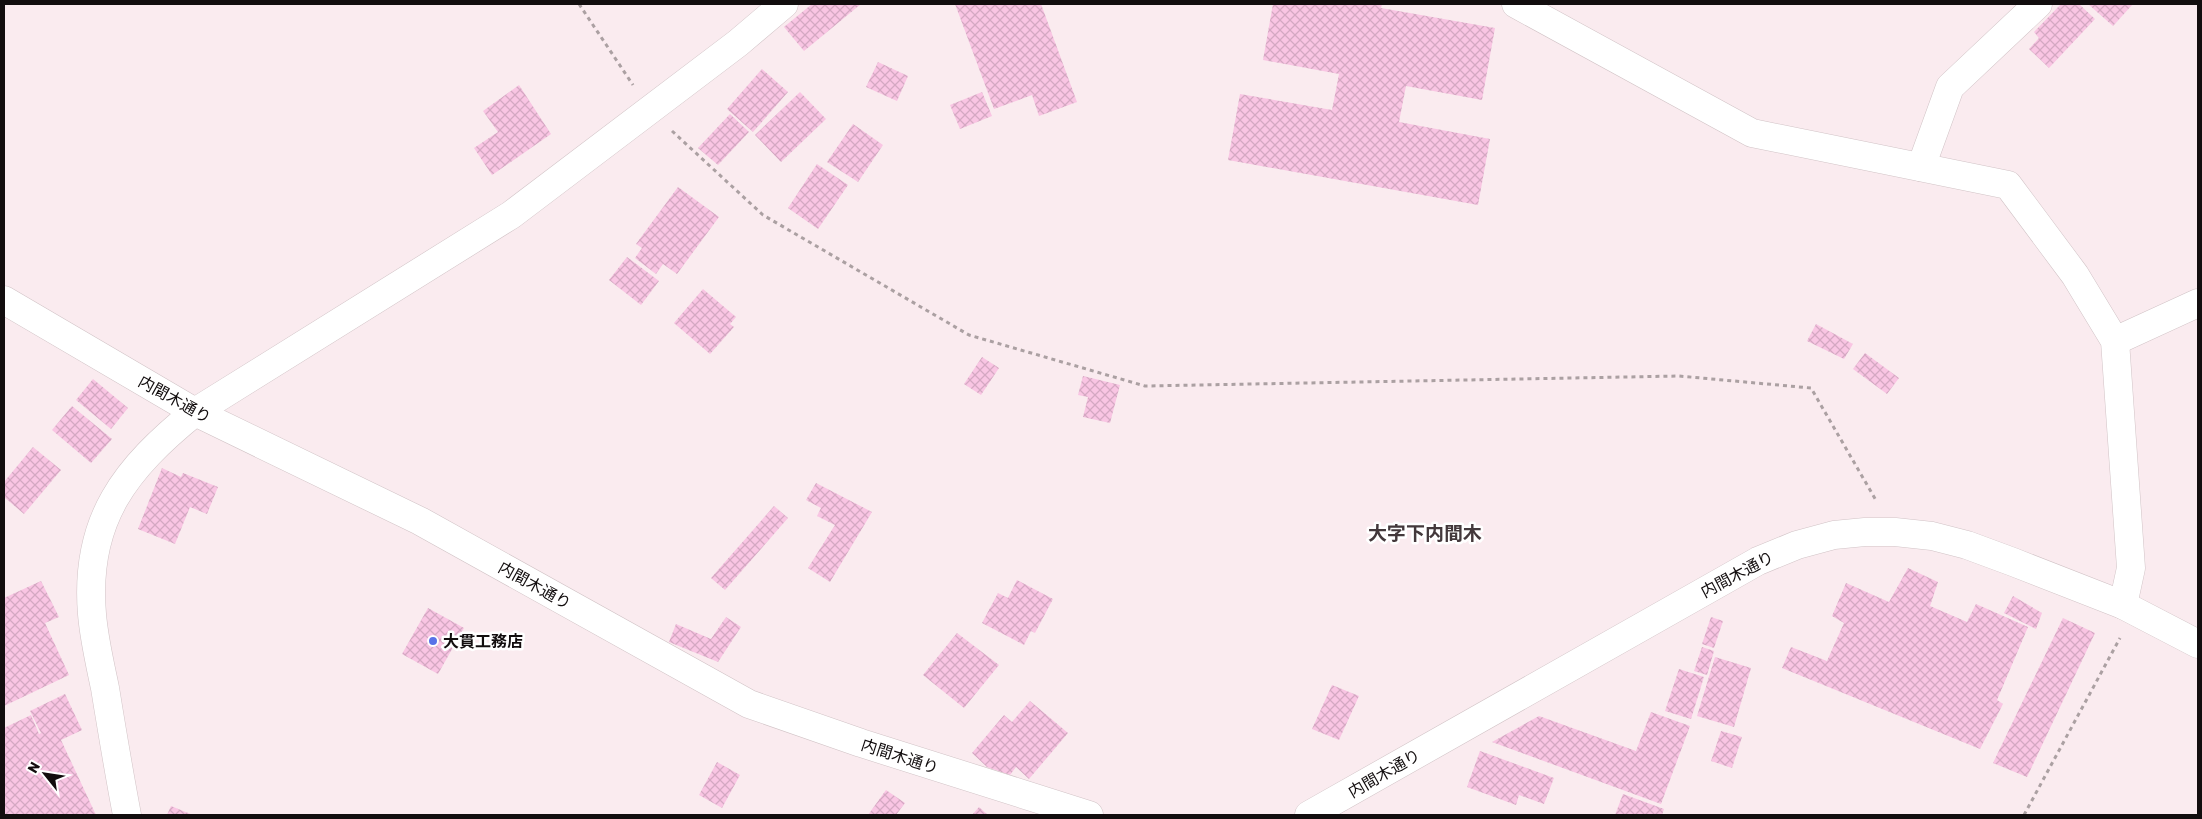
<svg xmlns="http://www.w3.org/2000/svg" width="2202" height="819" font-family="Rubik,'Noto Sans JP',sans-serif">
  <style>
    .building { fill: url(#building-cross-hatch) }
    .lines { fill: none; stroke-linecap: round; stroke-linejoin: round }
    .minor-casing { stroke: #d1c3c6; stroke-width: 29 }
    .path { stroke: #aba0a2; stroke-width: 3; stroke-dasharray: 4 4; stroke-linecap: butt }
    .minor { stroke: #fff; stroke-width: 28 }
    .poi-dot { fill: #5872e8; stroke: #fff; stroke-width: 2 }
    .labels { text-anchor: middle; stroke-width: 5; stroke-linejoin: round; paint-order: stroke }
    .street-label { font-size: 16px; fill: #120d0e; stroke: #fff }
    .poi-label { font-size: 16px; font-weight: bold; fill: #120d0e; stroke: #fff; text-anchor: start }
    .quarter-label { font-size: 19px; font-weight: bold; fill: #43383b; stroke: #fff }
  </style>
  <defs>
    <pattern id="building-cross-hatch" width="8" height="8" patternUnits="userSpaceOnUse" patternTransform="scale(1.25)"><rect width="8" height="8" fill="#f9c5e3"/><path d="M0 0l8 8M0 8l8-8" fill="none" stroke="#d4a8c2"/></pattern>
  </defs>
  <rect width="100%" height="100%" fill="#faebef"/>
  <g class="building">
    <polygon points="812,4 861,4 804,51 784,27"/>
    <polygon points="955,4 1041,4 1077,102 1039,116 1032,95 994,109"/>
    <polygon points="1273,4 1382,4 1381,8 1495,28 1482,100 1406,86 1399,122 1490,139 1478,205 1228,160 1240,94 1332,110 1339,74 1263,60"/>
    <polygon points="2061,4 2079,4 2095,19 2049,68 2029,49 2039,38 2034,32"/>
    <polygon points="2088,4 2133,4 2113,26"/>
    <polygon points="878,62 908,76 897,101 866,87"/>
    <polygon points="762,69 788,92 753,132 727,109"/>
    <polygon points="519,85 551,134 492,175 474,148 498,132 483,111"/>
    <polygon points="800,92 826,119 781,162 755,135"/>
    <polygon points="982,92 992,116 960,129 950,105"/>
    <polygon points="730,114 749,132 718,165 698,148"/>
    <polygon points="853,124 883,145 858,182 827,162"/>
    <polygon points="817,164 848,185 818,229 788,208"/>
    <polygon points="678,187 719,217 677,274 663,264 656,274 635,258 642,248 636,244"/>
    <polygon points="627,257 659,281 641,305 609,280"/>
    <polygon points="703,289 736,317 730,324 734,327 710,354 674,323"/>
    <polygon points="1816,324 1853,344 1844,359 1807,341"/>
    <polygon points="1865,353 1899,378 1887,394 1853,369"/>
    <polygon points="982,357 999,368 981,395 964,384"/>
    <polygon points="1083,376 1120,385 1110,423 1083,417 1088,397 1078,395"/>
    <polygon points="93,379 128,408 111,429 76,400"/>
    <polygon points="72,406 112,439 91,463 52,430"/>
    <polygon points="33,447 61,470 24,514 4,497 4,482"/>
    <polygon points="162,468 181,477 183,473 218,487 207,514 190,507 175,544 138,529"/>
    <polygon points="816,483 872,512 830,582 808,568 835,525 817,516 821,508 806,500"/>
    <polygon points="774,506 788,518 725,590 711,578"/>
    <polygon points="1908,568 1938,582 1930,606 1967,622 1976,604 2028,627 1997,700 2003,704 1980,749 1782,668 1791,647 1827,661 1844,623 1832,616 1846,583 1889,602"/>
    <polygon points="1017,580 1053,599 1035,633 1031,631 1024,645 982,623 998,593 1008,598"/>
    <polygon points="41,581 59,617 45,623 69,675 4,706 4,598"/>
    <polygon points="2013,596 2042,613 2036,629 2004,613"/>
    <polygon points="428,608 464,628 438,674 402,654"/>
    <polygon points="726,617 741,627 718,662 669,642 676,624 711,639"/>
    <polygon points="1711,617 1723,621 1714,648 1702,644"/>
    <polygon points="2063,618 2095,633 2027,777 1993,763"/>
    <polygon points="957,633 999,665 964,708 923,675"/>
    <polygon points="1702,647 1714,651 1707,675 1694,671"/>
    <polygon points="1715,657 1751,668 1734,727 1697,716"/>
    <polygon points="1679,669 1704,677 1691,719 1665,711"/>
    <polygon points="1332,685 1359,696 1339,740 1312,729"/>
    <polygon points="65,694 82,730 61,740 96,815 4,815 4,728 31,715 39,734 41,733 30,711"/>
    <polygon points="1030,701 1068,733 1029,779 1016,767 1010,775 987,767 972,753 1004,715 1012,722"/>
    <polygon points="1651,712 1690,726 1661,804 1492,742 1539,716 1636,751"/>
    <polygon points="1721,731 1742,737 1732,768 1711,761"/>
    <polygon points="1480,751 1554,778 1544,804 1519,795 1516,805 1467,787"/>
    <polygon points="717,762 740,775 722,808 699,795"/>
    <polygon points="886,790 905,803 896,815 868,815"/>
    <polygon points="1623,794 1664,809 1662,815 1615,815"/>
    <polygon points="171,806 193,815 167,815"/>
    <polygon points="979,807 988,815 972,815"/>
  </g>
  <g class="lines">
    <defs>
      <g id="minor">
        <polyline points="1516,4 1752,133 2008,185 2075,275 2115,341 2131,568 2123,605"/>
        <polyline points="1921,167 1950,87 2038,4"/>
        <polyline points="4,300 195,412 420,521 749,704 861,743 1089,815"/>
        <polyline points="2115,341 2198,303"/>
        <path d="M 127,815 C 119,773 112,731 105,688 C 100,664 94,639 92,614 C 84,519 126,468 195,412 L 511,215 L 738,43 L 784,4"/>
        <polyline points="1309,815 1758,561 1797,545 1834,535 1865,532 1895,532 1932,536 1967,545 2013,562 2123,605 2198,644"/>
      </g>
    </defs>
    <use href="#minor" class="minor-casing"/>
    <g class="path">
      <polyline points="579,4 633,85"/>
      <polyline points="672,131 763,215 969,335 1145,386 1679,376 1811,388 1877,502"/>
      <polyline points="2024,815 2120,638"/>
    </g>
    <use href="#minor" class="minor"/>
  </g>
  <circle class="poi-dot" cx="433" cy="641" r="5"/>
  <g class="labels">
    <g class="street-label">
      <text transform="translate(175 399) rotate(29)" y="6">内間木通り</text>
      <text transform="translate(1737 574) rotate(-28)" y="6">内間木通り</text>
      <text transform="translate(535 585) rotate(29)" y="6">内間木通り</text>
      <text transform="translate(900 756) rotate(18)" y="6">内間木通り</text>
      <text transform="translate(1384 773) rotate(-30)" y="6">内間木通り</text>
    </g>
    <g class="poi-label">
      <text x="443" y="647">大貫工務店</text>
    </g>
    <g class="quarter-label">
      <text x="1425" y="540">大字下内間木</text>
    </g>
  </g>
  <rect width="2202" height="819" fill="none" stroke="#120d0e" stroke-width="10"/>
  <g transform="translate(45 774) rotate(300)" stroke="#ffffff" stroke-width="4" paint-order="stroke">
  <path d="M0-4L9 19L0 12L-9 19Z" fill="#120d0e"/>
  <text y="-8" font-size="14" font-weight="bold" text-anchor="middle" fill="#120d0e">N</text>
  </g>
</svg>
